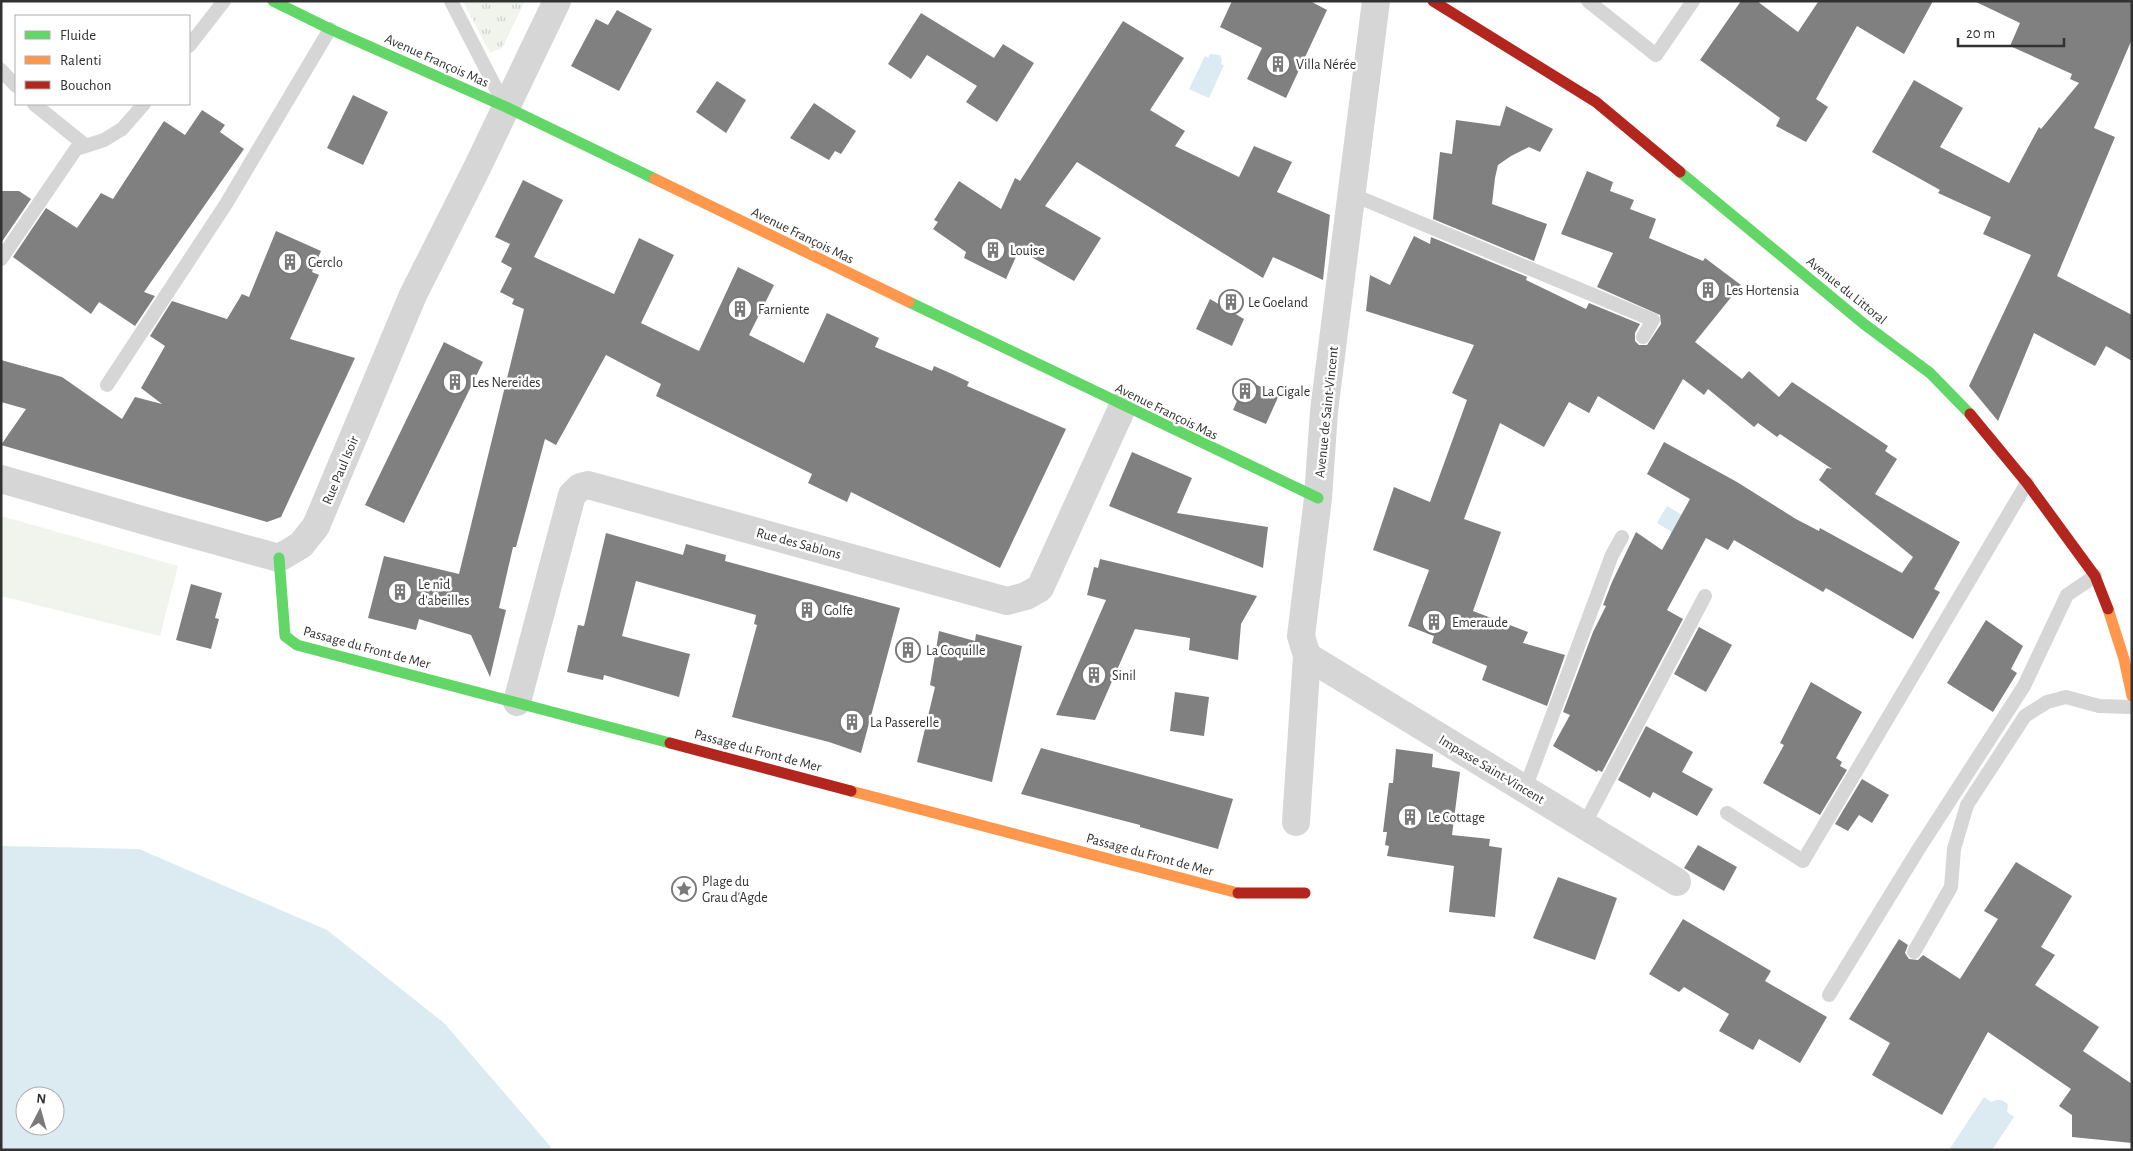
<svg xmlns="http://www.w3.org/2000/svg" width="2133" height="1151" font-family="'Alegreya Sans',sans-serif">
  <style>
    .grass { fill: url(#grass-tufts) }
    .pitch { fill: #f1f4ed }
    .water { fill: #dbebf1; fill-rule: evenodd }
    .building { fill: #808080 }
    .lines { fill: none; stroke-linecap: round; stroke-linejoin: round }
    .lane { stroke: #d6d6d6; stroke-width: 14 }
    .street { stroke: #d6d6d6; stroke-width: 28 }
    .fast { stroke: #63d668; stroke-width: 11 }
    .slow { stroke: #ff974d; stroke-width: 11 }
    .jam { stroke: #b3261e; stroke-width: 11 }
    .labels { text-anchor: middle; stroke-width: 5; stroke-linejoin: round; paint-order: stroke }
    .street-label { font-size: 14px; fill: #323232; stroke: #fff }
    .poi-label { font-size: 14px; fill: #323232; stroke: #fff; text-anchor: start }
  </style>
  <defs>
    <pattern id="grass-tufts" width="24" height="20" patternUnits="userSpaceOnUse" patternTransform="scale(1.25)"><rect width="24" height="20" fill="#f1f4ed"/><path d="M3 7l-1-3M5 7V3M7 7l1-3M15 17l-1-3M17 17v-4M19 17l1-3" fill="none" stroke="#cfd2cc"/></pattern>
  </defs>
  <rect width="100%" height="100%" fill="#fff"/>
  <polygon class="grass" points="463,1 525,1 502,48 490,53"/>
  <polygon class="pitch" points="1,516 178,566 160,636 1,596"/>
  <g class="water">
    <polygon points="1210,54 1220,55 1222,60 1221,64 1224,65 1209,98 1189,89 1205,56 1208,58"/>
    <polygon points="1667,506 1702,527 1692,544 1657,523"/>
    <path d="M 1,846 L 139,849 L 327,930 L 444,1023 L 550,1146 L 551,1150 L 1,1150 ZM 25,1096 L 55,1096 L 55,1126 L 25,1126 Z"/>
    <path d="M 1984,1097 L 1991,1102 C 1997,1099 2004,1099 2008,1105 L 2007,1112 L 2014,1117 L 1992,1150 L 1949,1150 Z"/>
  </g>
  <g class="building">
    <polygon points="1232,1 1310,1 1327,10 1286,98 1247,79 1262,48 1220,27"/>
    <polygon points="1741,1 1757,1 1798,32 1818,2 1817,1 1933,1 1904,54 1857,26 1816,99 1828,107 1806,142 1776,126 1780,118 1700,60"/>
    <polygon points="1974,1 2132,1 2132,39 2094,128 2115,137 2057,276 2132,315 2132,361 2106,346 2095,366 2034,333 1998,421 1969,386 2031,255 1983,234 1991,217 1938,193 1940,190 1872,152 1914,80 1963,108 1940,147 2009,183 2039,127 2041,129 2079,83 2070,79 2072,74 2010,46 2020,23"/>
    <polygon points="617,10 652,29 619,91 571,66 596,19 608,25"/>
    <polygon points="921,13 994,58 1003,44 1034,63 997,122 966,102 977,86 927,55 911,79 888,64"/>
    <polygon points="1123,21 1184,58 1150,110 1185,131 1175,146 1239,177 1254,146 1292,162 1277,192 1330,215 1323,280 1273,257 1263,278 1077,162 1045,206 1101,238 1074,281 1019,250 1006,279 964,258 966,252 933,229 938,222 934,220 959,181 1001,209 1015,178 1020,181"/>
    <polygon points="717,81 746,100 726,133 696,112"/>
    <polygon points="353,95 388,112 363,165 327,148"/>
    <polygon points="814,103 856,131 841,154 835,151 829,160 790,138"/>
    <polygon points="1506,106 1553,129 1540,152 1529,147 1511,156 1498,165 1495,178 1492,204 1547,224 1534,261 1433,219 1440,152 1452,154 1456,120 1500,126"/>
    <polygon points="202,110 225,125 220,132 244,149 144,292 155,296 135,326 99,302 91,314 13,257 46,208 77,228 101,193 113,199 164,121 185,135"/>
    <polygon points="1587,171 1613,182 1610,191 1634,200 1630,209 1656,219 1649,238 1703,261 1705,258 1741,285 1695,342 1742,379 1749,371 1779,397 1792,382 1888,446 1885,451 1897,459 1875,494 1960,542 1934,589 1940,592 1913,639 1826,588 1823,592 1734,540 1728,550 1706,538 1667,610 1683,619 1602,772 1598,770 1597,772 1553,746 1570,715 1563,712 1593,632 1606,606 1603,605 1612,582 1636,532 1662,550 1690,499 1647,474 1664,442 1737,482 1796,519 1819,531 1820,528 1902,573 1913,557 1819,480 1827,468 1832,469 1780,434 1777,437 1758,423 1754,427 1708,389 1704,395 1683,379 1654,430 1598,396 1589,413 1569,402 1544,447 1500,423 1464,519 1501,532 1473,611 1528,632 1523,643 1565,655 1547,706 1482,680 1487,666 1432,643 1434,636 1408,626 1429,570 1373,550 1394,487 1430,502 1467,400 1452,393 1474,345 1366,311 1370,275 1390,285 1414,236 1430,244 1431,237 1527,277 1526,280 1586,309 1589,303 1640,324 1635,333 1635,341 1639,345 1647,345 1661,324 1660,315 1597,287 1613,253 1561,234"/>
    <polygon points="523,180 563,200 534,257 614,294 639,238 674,255 641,323 699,351 738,267 774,285 749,335 804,363 827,313 879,338 875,347 932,371 934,366 950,373 969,382 967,386 1066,429 1000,568 851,492 847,502 808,483 812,474 656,396 661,384 606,355 556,445 545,439 516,547 513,547 499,608 506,610 490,677 471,635 419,619 416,630 368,618 384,556 459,574 524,309 512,304 514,299 500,292 512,268 501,262 510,244 495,237"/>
    <polygon points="1,191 19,191 31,199 1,243"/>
    <polygon points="276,231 321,251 312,272 319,275 290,339 355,358 281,517 267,522 1,445 26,409 1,402 1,360 62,377 122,419 135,397 162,404 141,388 165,346 150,336 172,301 227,319 242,294 249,297"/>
    <polygon points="1210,299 1244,319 1232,346 1196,329"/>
    <polygon points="444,342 483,362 404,523 365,505"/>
    <polygon points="1246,380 1279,395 1266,424 1233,410"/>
    <polygon points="1132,452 1192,478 1177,513 1268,527 1263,568 1109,506"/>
    <polygon points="606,533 683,555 686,544 726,555 725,561 900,608 861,753 829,742 732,717 757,625 754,624 756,615 636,581 622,636 690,654 679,697 604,675 603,680 567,672 578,625 584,626"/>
    <polygon points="1100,559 1257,596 1241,624 1238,660 1189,650 1190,638 1135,629 1095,720 1056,715 1106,600 1087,595 1094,567 1098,568"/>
    <polygon points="191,584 222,593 215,618 219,619 211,649 176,640"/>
    <polygon points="1986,620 2023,646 2011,669 2017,673 1993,712 1947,683"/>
    <polygon points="1699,627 1732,645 1706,692 1674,674"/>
    <polygon points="939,631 975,641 976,634 1022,646 992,782 917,762 935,687 930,685"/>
    <polygon points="1811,682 1862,712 1836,758 1842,762 1840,766 1847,770 1820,815 1763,783 1784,745 1780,743"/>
    <polygon points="1175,692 1209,697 1204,736 1170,731"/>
    <polygon points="1646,726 1693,752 1682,772 1713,789 1697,816 1653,792 1650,798 1618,780"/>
    <polygon points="1041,748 1233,799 1218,849 1140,827 1140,825 1021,794"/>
    <polygon points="1396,749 1433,754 1432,767 1460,772 1452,835 1490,839 1489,846 1502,848 1495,917 1449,912 1454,866 1387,856 1389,846 1385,845 1387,832 1383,832 1389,783 1393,783"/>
    <polygon points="1862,779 1889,795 1872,823 1859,815 1848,831 1835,824"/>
    <polygon points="1698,845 1737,867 1724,891 1684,868"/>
    <polygon points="2016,862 2072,896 2041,947 2055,955 2035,985 2099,1027 2083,1051 2132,1084 2132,1143 2072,1137 2072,1115 2059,1106 2071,1089 1988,1032 1942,1115 1872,1075 1890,1043 1849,1019 1899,939 1908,945 1905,953 1909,959 1918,960 1923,955 1960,979 1998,919 1984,911"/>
    <polygon points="1558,877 1617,898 1595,960 1533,938"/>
    <polygon points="1683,919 1771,971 1765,981 1827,1017 1800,1063 1759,1039 1753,1050 1719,1031 1729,1014 1684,987 1679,992 1649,974"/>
  </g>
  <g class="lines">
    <g class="lane">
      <polyline points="451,1 504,104"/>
      <polyline points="1588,1 1656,55 1693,1"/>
      <polyline points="189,46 224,1"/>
      <polyline points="1,70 16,86"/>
      <polyline points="34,104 85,145"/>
      <polyline points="1351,194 1653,320 1643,337"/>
      <polyline points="1,259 76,149 104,140 122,129 144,104"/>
      <polyline points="107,385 226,204 330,29"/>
      <polyline points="1525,789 1612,555 1622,537"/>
      <polyline points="1727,813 1803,861 2027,483"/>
      <polyline points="1584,825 1705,596"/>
      <polyline points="1914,952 1951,887 1954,849 1967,805 2025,716 2047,702 2066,697 2099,706 2132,707"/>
      <polyline points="1829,995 1918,850 2024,686 2067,595 2095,576"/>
    </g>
    <g class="street">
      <polyline points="1,479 163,526 279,558 301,545 316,526 413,295 476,170 557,1"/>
      <polyline points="1307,656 1677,882"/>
      <polyline points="517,702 572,495 580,487 588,485 1007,601 1026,596 1040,588 1123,406"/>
      <polyline points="1296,822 1307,656 1301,636 1318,498 1324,411 1376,1"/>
    </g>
    <g class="fast">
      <polyline points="273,1 330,29 506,107 655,179"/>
      <polyline points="1680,172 1864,324 1930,373 1970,414"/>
      <polyline points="909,302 1318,498"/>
      <polyline points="279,558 285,636 297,645 670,743"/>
    </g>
    <g class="slow">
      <polyline points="655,179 909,302"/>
      <polyline points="2108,609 2124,659 2132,696"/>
      <polyline points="851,791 1238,893"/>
    </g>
    <g class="jam">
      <polyline points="1433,1 1596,102 1680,172"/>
      <polyline points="1970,414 2027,483 2095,576 2108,609"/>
      <polyline points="670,743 851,791"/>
      <polyline points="1238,893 1305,893"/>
    </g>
  </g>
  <defs>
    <symbol id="building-ring" viewBox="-11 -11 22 22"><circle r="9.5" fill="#fff" stroke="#7a7a7a" stroke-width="1.5"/><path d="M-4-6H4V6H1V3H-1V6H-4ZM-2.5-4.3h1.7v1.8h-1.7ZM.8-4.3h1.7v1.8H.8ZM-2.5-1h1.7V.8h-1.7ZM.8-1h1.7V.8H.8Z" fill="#7a7a7a"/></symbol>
    <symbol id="sight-ring" viewBox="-11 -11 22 22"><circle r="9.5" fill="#fff" stroke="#7a7a7a" stroke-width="1.5"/><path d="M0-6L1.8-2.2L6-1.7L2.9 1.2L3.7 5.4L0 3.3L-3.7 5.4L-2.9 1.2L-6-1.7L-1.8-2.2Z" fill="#7a7a7a"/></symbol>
  </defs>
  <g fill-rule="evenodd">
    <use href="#building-ring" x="1264" y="50" width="28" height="28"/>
    <use href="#building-ring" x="979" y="236" width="28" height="28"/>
    <use href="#building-ring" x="276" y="248" width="28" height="28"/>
    <use href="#building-ring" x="1694" y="276" width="28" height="28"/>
    <use href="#building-ring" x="1217" y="288" width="28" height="28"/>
    <use href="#building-ring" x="726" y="295" width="28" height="28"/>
    <use href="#building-ring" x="441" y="368" width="28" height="28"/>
    <use href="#building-ring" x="1231" y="377" width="28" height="28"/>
    <use href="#building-ring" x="386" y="578" width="28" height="28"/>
    <use href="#building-ring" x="793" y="596" width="28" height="28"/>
    <use href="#building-ring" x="1420" y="608" width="28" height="28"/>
    <use href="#building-ring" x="894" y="636" width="28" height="28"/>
    <use href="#building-ring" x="1080" y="661" width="28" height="28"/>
    <use href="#building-ring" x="838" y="708" width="28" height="28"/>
    <use href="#building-ring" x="1396" y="803" width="28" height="28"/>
    <use href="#sight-ring" x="670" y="875" width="28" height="28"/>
  </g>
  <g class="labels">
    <g class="street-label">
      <text transform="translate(437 60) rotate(24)" y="5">Avenue François Mas</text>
      <text transform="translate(803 235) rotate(26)" y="5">Avenue François Mas</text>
      <text transform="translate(1847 290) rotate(39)" y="5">Avenue du Littoral</text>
      <text transform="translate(1167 411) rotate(26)" y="5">Avenue François Mas</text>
      <text transform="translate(1326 412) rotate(-84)" y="5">Avenue de Saint-Vincent</text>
      <text transform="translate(340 470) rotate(-67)" y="5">Rue Paul Isoir</text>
      <text transform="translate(799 543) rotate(15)" y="5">Rue des Sablons</text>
      <text transform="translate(367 647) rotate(15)" y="5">Passage du Front de Mer</text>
      <text transform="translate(758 750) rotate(15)" y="5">Passage du Front de Mer</text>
      <text transform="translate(1492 769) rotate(31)" y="5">Impasse Saint-Vincent</text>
      <text transform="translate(1150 854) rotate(15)" y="5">Passage du Front de Mer</text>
    </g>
    <g class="poi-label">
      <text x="1296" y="69">Villa Nérée</text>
      <text x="1010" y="255">Louise</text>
      <text x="308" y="267">Gerclo</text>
      <text x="1726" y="295">Les Hortensia</text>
      <text x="1248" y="307">Le Goeland</text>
      <text x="758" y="314">Farniente</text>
      <text x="472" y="387">Les Nereides</text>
      <text x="1262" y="396">La Cigale</text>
      <text x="418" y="589">Le nid<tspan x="418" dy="16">d'abeilles</tspan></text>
      <text x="824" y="615">Golfe</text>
      <text x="1452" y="627">Emeraude</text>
      <text x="926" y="655">La Coquille</text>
      <text x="1112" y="680">Sinil</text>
      <text x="870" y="727">La Passerelle</text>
      <text x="1428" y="822">Le Cottage</text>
      <text x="702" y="886">Plage du<tspan x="702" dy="16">Grau d'Agde</tspan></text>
    </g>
  </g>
  <rect width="2133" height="1151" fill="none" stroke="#323232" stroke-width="5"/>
  <rect x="15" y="15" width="175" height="90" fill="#ffffff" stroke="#adadad"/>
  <rect x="25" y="31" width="25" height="8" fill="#63d668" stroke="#adadad"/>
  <text x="60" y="40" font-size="15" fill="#323232">Fluide</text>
  <rect x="25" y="56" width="25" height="8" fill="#ff974d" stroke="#adadad"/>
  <text x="60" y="65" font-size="15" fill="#323232">Ralenti</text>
  <rect x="25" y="81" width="25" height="8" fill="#b3261e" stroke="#adadad"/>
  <text x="60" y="90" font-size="15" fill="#323232">Bouchon</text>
  <g transform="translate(40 1111) rotate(6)"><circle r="24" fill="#ffffff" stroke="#adadad"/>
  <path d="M0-4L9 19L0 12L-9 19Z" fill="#7a7a7a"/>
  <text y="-8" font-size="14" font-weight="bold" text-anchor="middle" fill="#323232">N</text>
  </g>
  <path d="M1958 38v8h106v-8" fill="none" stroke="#323232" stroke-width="2.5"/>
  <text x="1966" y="38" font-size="15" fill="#323232" stroke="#ffffff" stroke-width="4" paint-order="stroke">20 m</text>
</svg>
